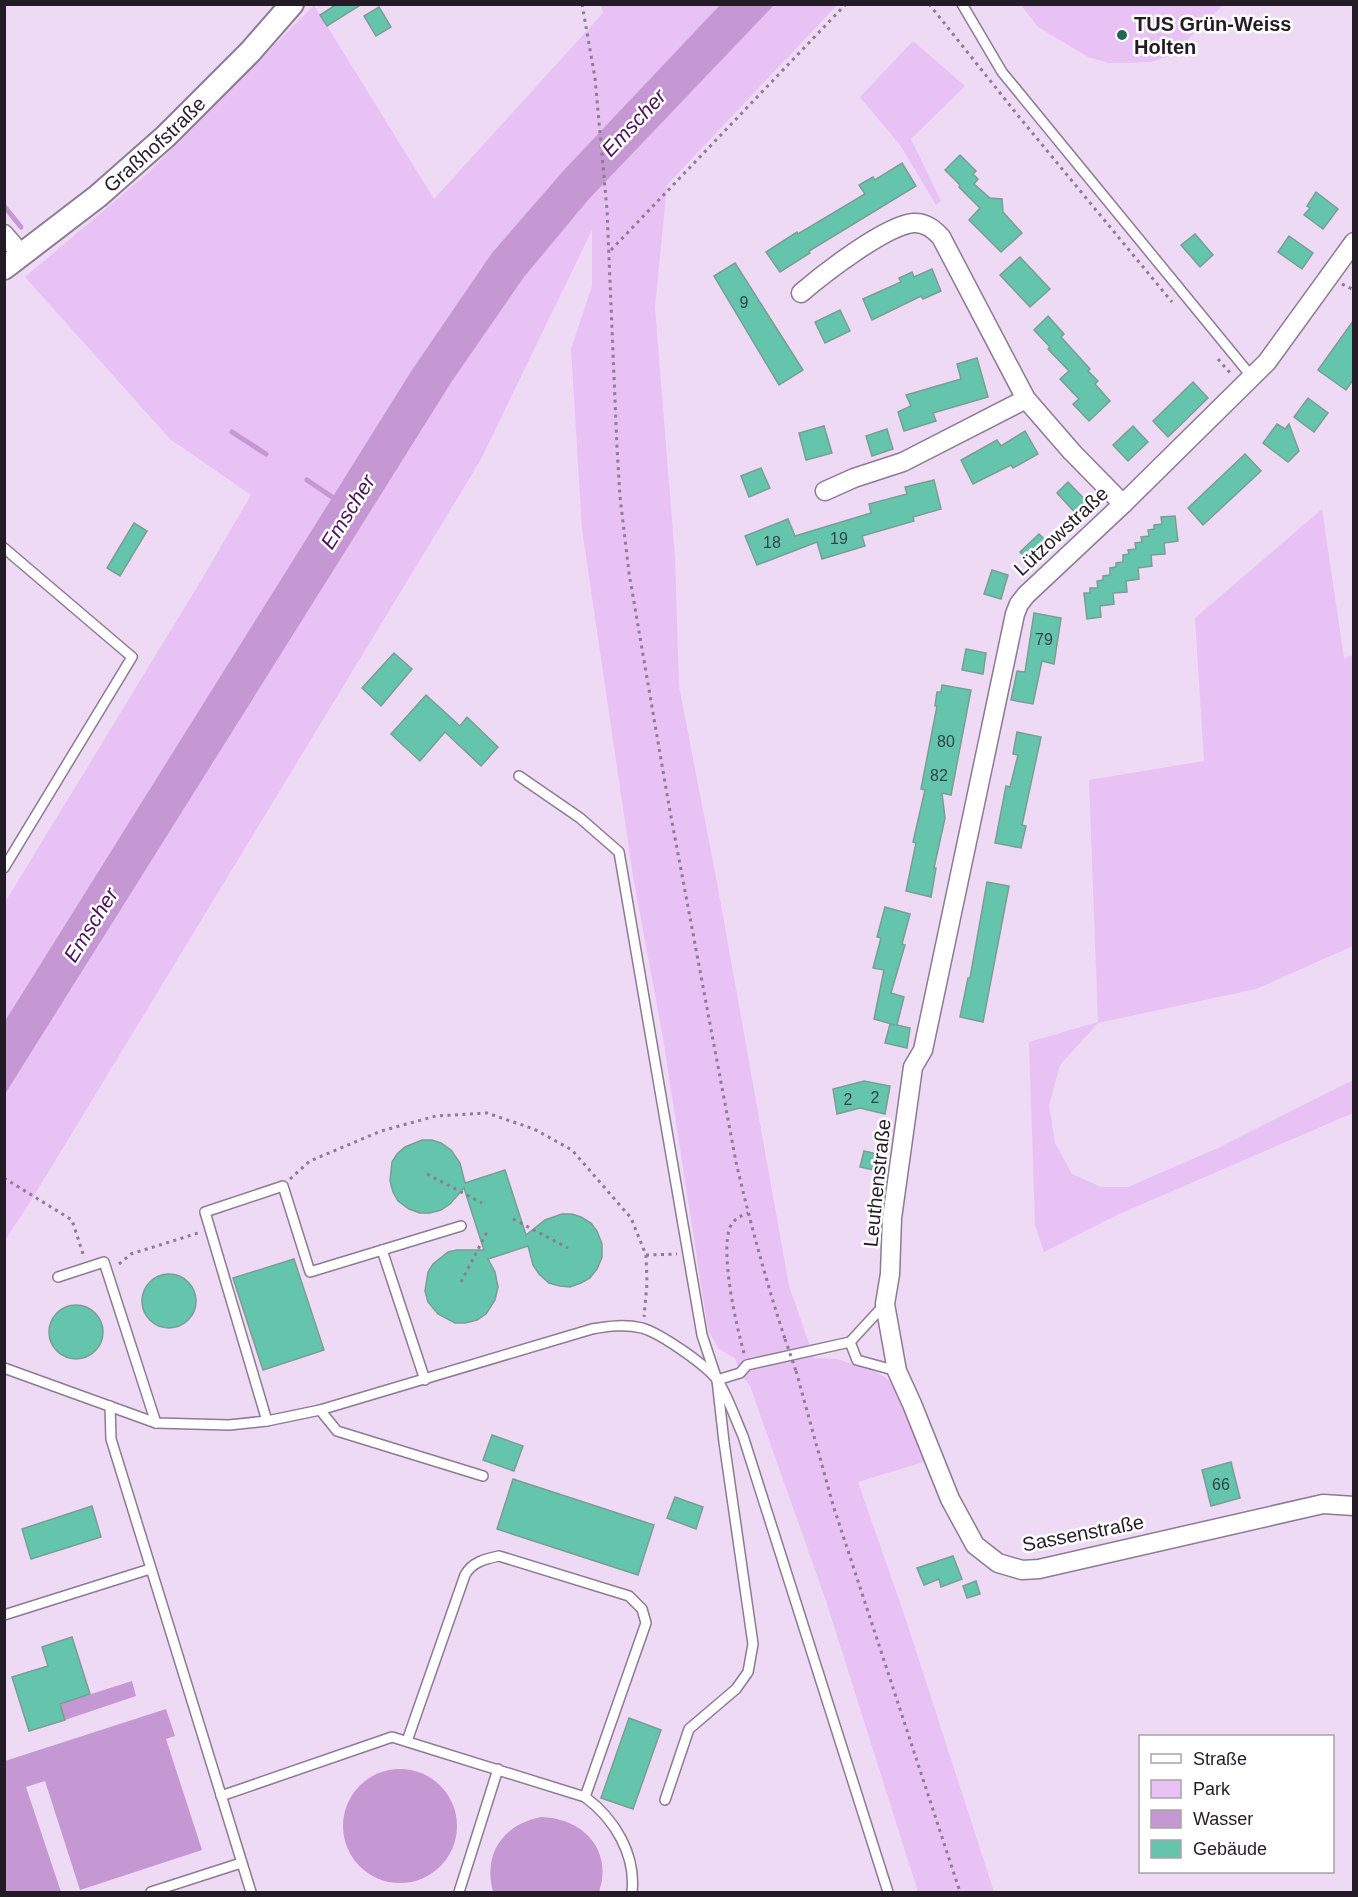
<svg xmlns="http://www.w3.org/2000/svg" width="1358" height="1897" font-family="Arial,sans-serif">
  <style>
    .green { fill: #e8c1f5 }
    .water { fill: #c597d3 }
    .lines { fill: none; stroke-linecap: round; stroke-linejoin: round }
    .stream { stroke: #c597d3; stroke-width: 5 }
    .building { fill: #64c5ac; stroke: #799e93; stroke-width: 1.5 }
    .service-casing { stroke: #8d7a93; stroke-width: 12 }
    .minor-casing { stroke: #8d7a93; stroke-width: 21 }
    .tertiary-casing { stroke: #8d7a93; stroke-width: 26 }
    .path { stroke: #8c7d91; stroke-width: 3; stroke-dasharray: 3 4.5; stroke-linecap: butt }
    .service { stroke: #fff; stroke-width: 9 }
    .minor { stroke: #fff; stroke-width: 18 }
    .tertiary { stroke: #fff; stroke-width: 22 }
    .path-bridge { stroke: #8c7d91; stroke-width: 3; stroke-dasharray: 3 4.5; stroke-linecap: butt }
    .poi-dot { fill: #216555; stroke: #fff; stroke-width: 2 }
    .labels { text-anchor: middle; stroke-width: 5; stroke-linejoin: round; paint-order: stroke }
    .number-label { font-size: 16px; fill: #334647 }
    .poi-label { font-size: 20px; font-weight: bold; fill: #231b25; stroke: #fff; text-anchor: start }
    .street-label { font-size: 20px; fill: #231b25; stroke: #fff }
    .water-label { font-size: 21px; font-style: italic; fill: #4b115b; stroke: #fff }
  </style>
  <rect width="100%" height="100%" fill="#efdaf6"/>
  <g class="green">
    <polygon points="314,5 434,199 603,13 601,5 837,5 667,185 655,308 675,558 679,686 718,888 789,1286 814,1358 837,1359 872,1370 888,1379 902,1397 927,1461 858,1482 906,1620 994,1892 918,1892 826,1601 750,1386 740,1373 735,1358 719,1349 708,1330 663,1038 633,876 582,529 571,349 592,286 592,230 480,461 29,1204 5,1240 4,904 202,579 251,495 170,439 25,277 148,173"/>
    <polygon points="1021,5 1223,5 1172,55 1151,62 1130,63 1109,63 1088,57 1038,27"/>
    <polygon points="913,41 965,86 911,139 941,201 936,205 900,145 860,97"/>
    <polygon points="1322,509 1344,658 1353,655 1353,946 1256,989 1098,1023 1060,1065 1049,1105 1055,1143 1072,1174 1101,1187 1128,1187 1218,1148 1353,1080 1353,1113 1117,1215 1044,1252 1035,1225 1029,1042 1098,1022 1089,780 1204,761 1195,618"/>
  </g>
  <g class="water">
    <polygon points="720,5 774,5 588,200 524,277 452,381 5,1094 5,1021 412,370 492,253 565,169"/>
    <polygon points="132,1681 136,1696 65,1720 60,1704"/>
    <polygon points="166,1709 175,1736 166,1739 202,1850 80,1890 45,1781 26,1787 61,1892 5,1892 5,1761"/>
    <circle cx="400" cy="1826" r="57"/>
    <path d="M 541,1817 C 583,1818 613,1850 599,1892 L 493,1892 C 483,1854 502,1825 541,1817 Z"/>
  </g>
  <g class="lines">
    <g class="stream">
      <polyline points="4,206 21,227"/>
      <polyline points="232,432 266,454"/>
      <polyline points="307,480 335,499"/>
    </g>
  </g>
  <g class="building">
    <polygon points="337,4 362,4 327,26 320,15"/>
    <polygon points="379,7 391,27 376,36 364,16"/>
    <polygon points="960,155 976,171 973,174 978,179 974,184 990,198 1002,199 1003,212 1022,233 1001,252 969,220 980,208 959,187 960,185 945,170"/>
    <polygon points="902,163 916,186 809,251 810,253 780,272 766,252 797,232 798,234 865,194 859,185 873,177 875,180"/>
    <polygon points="1316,192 1338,209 1323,229 1304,215 1310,208 1307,206"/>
    <polygon points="1195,234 1213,255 1200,267 1181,245"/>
    <polygon points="1289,236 1313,253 1302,269 1278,252"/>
    <polygon points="1020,257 1050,289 1030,307 1000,275"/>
    <polygon points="735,263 803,370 779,385 714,276"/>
    <polygon points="932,269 941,291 923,299 921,296 872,320 863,299 901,282 899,278 912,272 914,277"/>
    <polygon points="840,310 850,331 825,343 815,322"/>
    <polygon points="1048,316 1064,334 1061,337 1090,369 1088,371 1098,381 1095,384 1110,401 1089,421 1073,404 1079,399 1060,379 1069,371 1048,349 1050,347 1034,330"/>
    <polygon points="1353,321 1353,380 1346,390 1318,370"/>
    <polygon points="977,358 988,397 933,413 936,421 904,431 898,412 911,406 906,395 961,379 957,364"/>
    <polygon points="1193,382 1208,398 1168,437 1153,421"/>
    <polygon points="1308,398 1328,413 1314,432 1294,417"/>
    <polygon points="1277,424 1285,429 1289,424 1299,451 1288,462 1263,443"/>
    <polygon points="824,426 832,453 806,460 799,433"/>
    <polygon points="1133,426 1148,442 1128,461 1113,445"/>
    <polygon points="887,429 893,449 872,456 866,436"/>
    <polygon points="1025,431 1038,454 1013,468 1011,465 973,484 961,460 997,440 1001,446"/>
    <polygon points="1245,454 1261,471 1203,525 1188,508"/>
    <polygon points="761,468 770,488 749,497 741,476"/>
    <polygon points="934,480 941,509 913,517 914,521 862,536 865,546 822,559 817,542 757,565 745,536 788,519 795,536 871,513 869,504 907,494 905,487"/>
    <polygon points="1068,482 1093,508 1081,519 1057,493"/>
    <polygon points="1175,516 1178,541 1164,543 1165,554 1151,555 1152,566 1138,568 1139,579 1126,581 1127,592 1113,593 1114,604 1100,606 1101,617 1087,619 1084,593 1090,593 1090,588 1098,588 1097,581 1103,580 1103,576 1110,575 1110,568 1116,567 1116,563 1123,562 1123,555 1129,554 1128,550 1136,549 1135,543 1142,542 1141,537 1149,536 1148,530 1154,529 1154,525 1162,524 1161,517"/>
    <polygon points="134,523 147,531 120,576 107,568"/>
    <polygon points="1039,534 1053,548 1034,566 1020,552"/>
    <polygon points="992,570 1008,575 1001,599 984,594"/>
    <polygon points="1034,613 1061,618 1054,664 1042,661 1033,704 1011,700 1017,671 1025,672"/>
    <polygon points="966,649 986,653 983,674 962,670"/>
    <polygon points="394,653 412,669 381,706 362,688"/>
    <polygon points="942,685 971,690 951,795 942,793 945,818 934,868 936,868 931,897 906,891 916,843 913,842 925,790 921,789 937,706 935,706 937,692 941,692"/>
    <polygon points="426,695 460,726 467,717 498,747 481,766 445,732 420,761 391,734"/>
    <polygon points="1017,732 1041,737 1022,825 1026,826 1021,848 995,843 1006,786 1010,787 1018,755 1013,754"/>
    <polygon points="987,882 1009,886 983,1022 960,1017 968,978 970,978"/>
    <polygon points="885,907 910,914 902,944 905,945 891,993 904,997 897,1025 910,1028 907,1048 885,1043 890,1024 895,1025 874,1019 884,970 873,968 881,938 877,937"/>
    <polygon points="864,1081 890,1086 885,1114 860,1108 837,1114 833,1089"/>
    <polygon points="422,1140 432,1140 441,1143 451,1150 460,1163 465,1183 505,1170 526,1235 545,1220 562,1214 572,1214 581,1217 591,1223 597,1231 602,1244 602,1257 597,1269 590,1278 581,1283 570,1287 560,1286 549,1283 539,1274 533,1265 528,1246 488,1259 495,1272 498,1287 495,1300 486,1314 477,1320 465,1323 455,1323 438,1314 428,1302 425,1291 428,1272 433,1264 448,1252 457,1250 484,1250 464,1188 450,1204 441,1210 430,1213 420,1213 409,1209 398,1201 393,1192 390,1181 392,1162 397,1154 405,1147"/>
    <polygon points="864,1151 886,1156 883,1172 860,1167"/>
    <polygon points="294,1259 324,1350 263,1370 233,1278"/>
    <circle cx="169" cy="1301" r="27"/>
    <circle cx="76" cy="1332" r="27"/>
    <polygon points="492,1435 523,1446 514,1471 483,1460"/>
    <polygon points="1231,1462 1240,1498 1211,1506 1202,1470"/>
    <polygon points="513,1479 654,1525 638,1575 497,1529"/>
    <polygon points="675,1497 703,1507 696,1529 667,1518"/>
    <polygon points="92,1506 101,1537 31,1559 22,1529"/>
    <polygon points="953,1556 962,1579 941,1587 939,1579 924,1585 917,1568"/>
    <polygon points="976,1581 980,1594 967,1598 963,1586"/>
    <polygon points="72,1637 90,1694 60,1704 65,1720 29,1731 12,1677 48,1666 42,1647"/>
    <polygon points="629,1718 661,1730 633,1809 601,1798"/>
  </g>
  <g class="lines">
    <defs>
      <g id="service">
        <polyline points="962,4 1002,72 1252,377"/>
        <polyline points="4,548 132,657 4,868"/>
        <polyline points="519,776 580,818 619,852 702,1335 717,1380 724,1442 753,1644 748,1672 736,1689 689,1729 665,1800"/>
        <polyline points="382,1250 425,1380"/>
        <polyline points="58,1277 104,1262 156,1423"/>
        <polyline points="885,1304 850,1342 857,1360 897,1371"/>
        <path d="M 4,1368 L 156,1423 L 229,1425 L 267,1421 L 320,1410 L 592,1329 C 609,1326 625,1324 642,1328 C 660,1333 708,1366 718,1381 C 728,1397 735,1418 743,1436 L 888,1892"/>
        <polyline points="717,1380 740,1373 747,1365 850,1342"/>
        <polyline points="110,1406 111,1439 251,1892"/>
        <polyline points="320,1410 337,1431 483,1476"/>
        <polyline points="267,1421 205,1212 283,1186 310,1272 461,1226"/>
        <polyline points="4,1615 150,1569"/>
        <path d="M 407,1741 L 465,1575 C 472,1562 485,1559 499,1556 L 629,1596 L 642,1609 L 646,1623 L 585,1797"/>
        <path d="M 221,1796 L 392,1737 L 585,1797 C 615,1819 636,1855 632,1892"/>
        <polyline points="151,1892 241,1863"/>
        <polyline points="459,1892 498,1769"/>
      </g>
      <g id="minor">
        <polyline points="4,234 22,255"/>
        <polyline points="1354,242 1267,362 1123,504 1026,595 1019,604 1015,614 923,1050 913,1067 892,1218 890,1274 885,1304 897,1371 912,1404 950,1499 975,1545 998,1563 1022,1570 1039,1569 1323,1504 1354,1506"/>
        <path d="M 801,293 C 823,274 885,226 913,223 C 924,222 934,229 941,237 L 1026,399 L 1072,452 L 1123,504"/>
        <polyline points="825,491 854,478 903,462 1026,399"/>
      </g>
      <g id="tertiary">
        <path id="s1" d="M 4,268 L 98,196 L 166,136 L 250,52 L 292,4"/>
      </g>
    </defs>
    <use href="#service" class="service-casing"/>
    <use href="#minor" class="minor-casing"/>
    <use href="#tertiary" class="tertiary-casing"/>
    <g class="path">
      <path d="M 582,4 L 595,78 L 607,210 L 617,448 L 620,497 L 629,573 L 669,806 L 736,1162 C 750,1222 766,1281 785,1339"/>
      <polyline points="929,4 1020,118 1172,302"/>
      <polyline points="611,250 846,4"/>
      <polyline points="1342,284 1354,290"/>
      <polyline points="1218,359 1231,374"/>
      <polyline points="427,1174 482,1203"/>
      <polyline points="4,1178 72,1220 84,1257"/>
      <polyline points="290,1179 310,1161 381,1131 436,1116 487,1113 534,1129 572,1150 631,1218 646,1255 647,1283 644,1317"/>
      <polyline points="513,1219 568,1248"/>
      <polyline points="646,1255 677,1254"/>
      <polyline points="119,1264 131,1254 198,1233"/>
      <polyline points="461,1282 488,1230"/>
      <path d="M 744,1353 C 736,1325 720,1253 730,1227 C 734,1219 740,1216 748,1213"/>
      <polyline points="796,1371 833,1505 960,1892"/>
    </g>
    <use href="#service" class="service"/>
    <use href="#minor" class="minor"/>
    <use href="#tertiary" class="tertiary"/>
    <polyline class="path-bridge" points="785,1339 796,1371"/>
  </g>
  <circle class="poi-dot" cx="1122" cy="35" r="6"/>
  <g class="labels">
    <g class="number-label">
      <text x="744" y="308">9</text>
      <text x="839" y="544">19</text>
      <text x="772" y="548">18</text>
      <text x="1044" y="645">79</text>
      <text x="946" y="747">80</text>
      <text x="939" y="781">82</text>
      <text x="875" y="1103">2</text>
      <text x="848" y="1105">2</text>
      <text x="1221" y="1490">66</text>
    </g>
    <g class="poi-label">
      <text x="1134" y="31">TUS Grün-Weiss<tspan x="1134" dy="23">Holten</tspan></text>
    </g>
    <g class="street-label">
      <text dy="7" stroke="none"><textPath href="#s1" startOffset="195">Graßhofstraße</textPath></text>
      <text transform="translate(1061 531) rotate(-43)" y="7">Lützowstraße</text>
      <text transform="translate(877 1183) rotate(-84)" y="7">Leuthenstraße</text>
      <text transform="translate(1083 1533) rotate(-11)" y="7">Sassenstraße</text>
    </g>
    <g class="water-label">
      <text transform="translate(634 123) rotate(-47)" y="7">Emscher</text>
      <text transform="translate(348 512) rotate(-58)" y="7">Emscher</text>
      <text transform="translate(91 925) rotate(-58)" y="7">Emscher</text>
    </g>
  </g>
  <rect width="1358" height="1897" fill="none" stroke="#231b25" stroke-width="12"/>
  <rect x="1139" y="1735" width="195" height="138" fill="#ffffff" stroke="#a7a4a8" stroke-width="1.5"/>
  <rect x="1151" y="1754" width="30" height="9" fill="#ffffff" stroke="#a7a4a8" stroke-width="1.5"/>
  <text x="1193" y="1765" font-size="18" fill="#231b25">Straße</text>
  <rect x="1151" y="1780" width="30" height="18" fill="#e8c1f5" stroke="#a7a4a8" stroke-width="1.5"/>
  <text x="1193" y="1795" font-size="18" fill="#231b25">Park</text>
  <rect x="1151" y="1810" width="30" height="18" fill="#c597d3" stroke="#a7a4a8" stroke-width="1.5"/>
  <text x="1193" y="1825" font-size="18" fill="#231b25">Wasser</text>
  <rect x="1151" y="1840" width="30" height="18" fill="#64c5ac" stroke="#a7a4a8" stroke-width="1.5"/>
  <text x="1193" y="1855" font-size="18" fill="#231b25">Gebäude</text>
</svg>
